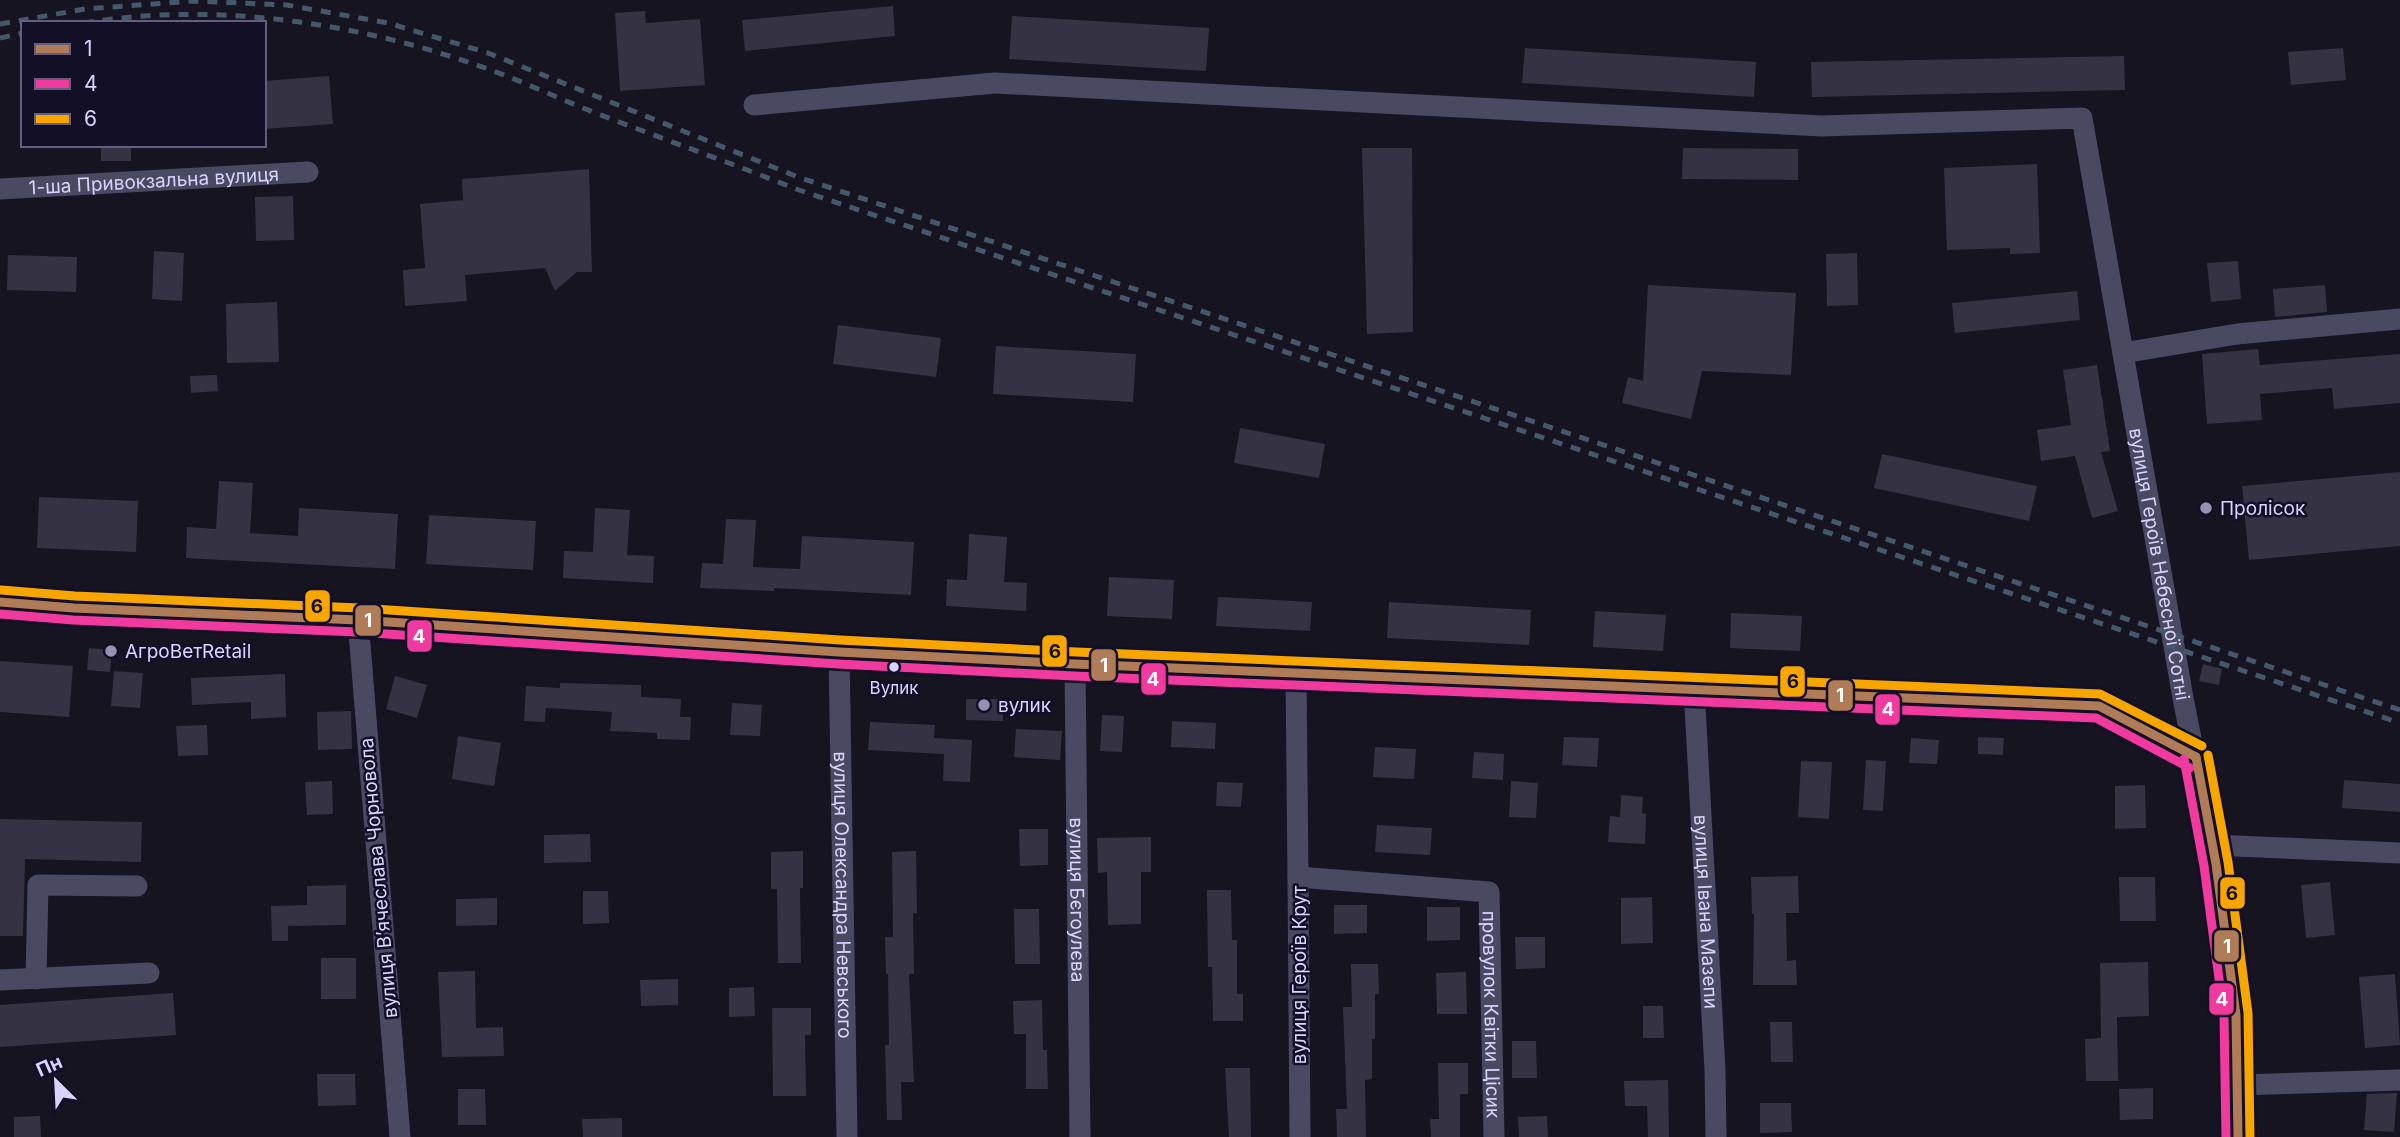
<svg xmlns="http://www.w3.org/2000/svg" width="2400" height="1137" font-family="Inter,sans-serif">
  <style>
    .building { fill: #343243 }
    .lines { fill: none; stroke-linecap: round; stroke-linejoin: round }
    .minor { stroke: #4a4962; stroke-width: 21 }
    .rail { stroke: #43596b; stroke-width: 5; stroke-dasharray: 10 9; stroke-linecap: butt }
    .bus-1-casing { stroke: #130f26; stroke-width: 14 }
    .bus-2-casing { stroke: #130f26; stroke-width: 14 }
    .bus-3-casing { stroke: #130f26; stroke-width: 14 }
    .bus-1 { stroke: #b07c57; stroke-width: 9 }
    .bus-2 { stroke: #f13a9d; stroke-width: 9 }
    .bus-3 { stroke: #f7a600; stroke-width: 9 }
    .poi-dot { fill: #9591b1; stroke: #130f26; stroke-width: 2.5 }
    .bus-dot { fill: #d9d4ff; stroke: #130f26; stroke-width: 2.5 }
    .labels { text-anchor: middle; stroke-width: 5; stroke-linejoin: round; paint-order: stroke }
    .bus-label { font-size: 17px; fill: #d9d4ff; stroke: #130f26 }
    .street-label { font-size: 19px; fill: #d9d4ff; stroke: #130f26 }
    .poi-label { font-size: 19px; fill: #d9d4ff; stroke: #130f26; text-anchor: start }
    .line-badge { stroke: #130f26; stroke-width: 2.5 }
    .badge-label { font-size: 19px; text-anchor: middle; font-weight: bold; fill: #fff }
    .pale-badge-label { font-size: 19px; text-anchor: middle; font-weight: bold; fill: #111 }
  </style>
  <rect width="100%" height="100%" fill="#161421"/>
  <g class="building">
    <polygon points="893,6 895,36 745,51 742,20"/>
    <polygon points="645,11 646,23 700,19 705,85 620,91 615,13"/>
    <polygon points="1012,16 1209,28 1206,71 1009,59"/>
    <polygon points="1525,48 1756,62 1754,97 1522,83"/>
    <polygon points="2343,48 2346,80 2291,85 2288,52"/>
    <polygon points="2124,56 2125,90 1812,97 1811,62"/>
    <polygon points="329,76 333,124 264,129 264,81"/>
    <rect x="101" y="145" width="30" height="16"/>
    <polygon points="1362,148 1412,148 1413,332 1367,334"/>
    <polygon points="1683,148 1798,149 1798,180 1682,179"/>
    <polygon points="2037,164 2040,253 2010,254 2010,248 1947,250 1944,168"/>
    <polygon points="589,169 592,272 577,272 555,291 545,268 465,275 467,301 405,306 403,270 425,268 420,204 463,200 462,179"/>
    <polygon points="293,196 294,240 256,241 255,197"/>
    <polygon points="154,251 184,253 182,301 152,299"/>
    <polygon points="1857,253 1858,305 1827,306 1826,254"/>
    <polygon points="8,255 77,257 76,292 7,290"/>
    <polygon points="2238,261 2241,299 2211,302 2207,263"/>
    <polygon points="1648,285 1796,293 1791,375 1702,371 1691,419 1622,403 1628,377 1643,381"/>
    <polygon points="2325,285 2327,312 2275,317 2273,289"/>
    <polygon points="2077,291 2080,320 1955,333 1952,303"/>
    <polygon points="277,302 279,362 227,363 226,304"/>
    <polygon points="838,325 941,338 936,377 833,364"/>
    <polygon points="996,346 1136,354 1133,402 993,394"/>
    <polygon points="2258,349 2260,365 2400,354 2400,403 2334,409 2332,388 2260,394 2262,420 2207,424 2202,354"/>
    <polygon points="2097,365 2110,451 2101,452 2118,511 2092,518 2075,456 2041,461 2037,430 2071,425 2063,370"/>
    <polygon points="217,375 218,391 191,393 190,376"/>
    <polygon points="1240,428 1325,444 1319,478 1234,463"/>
    <polygon points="1882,454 2037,486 2029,521 1874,488"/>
    <polygon points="2400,472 2400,546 2249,560 2242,486"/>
    <polygon points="219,481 253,483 250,533 298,536 299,508 398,514 395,569 186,558 187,527 216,529"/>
    <polygon points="39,497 138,501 136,552 37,548"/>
    <polygon points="595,508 630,510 627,555 654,556 653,583 563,578 564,551 593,552"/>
    <polygon points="429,515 536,521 533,570 426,564"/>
    <polygon points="726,519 756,520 753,567 800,569 802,536 914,542 911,595 774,588 774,591 700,588 702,563 723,564"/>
    <polygon points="969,534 1007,537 1004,582 1027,583 1026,611 946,606 947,579 967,580"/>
    <polygon points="1109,577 1174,580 1172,619 1107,616"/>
    <polygon points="1218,597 1312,602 1310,631 1216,626"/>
    <polygon points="1389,602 1531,610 1529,645 1387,638"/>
    <polygon points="1595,611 1666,615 1663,651 1593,647"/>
    <polygon points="1731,613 1802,616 1800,651 1730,648"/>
    <polygon points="89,648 112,650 110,672 87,670"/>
    <polygon points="0,661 73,666 69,717 0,712"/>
    <polygon points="2203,664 2222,669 2219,685 2199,681"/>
    <polygon points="114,671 143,673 140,708 111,706"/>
    <polygon points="285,674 286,717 251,719 251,702 192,705 191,678"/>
    <polygon points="395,676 427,685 417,718 386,709"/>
    <polygon points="560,683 641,685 641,697 681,699 680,717 691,717 690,740 657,739 657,733 610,731 612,712 546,708 545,722 524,721 526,686 560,688"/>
    <polygon points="966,699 1003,699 1003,721 966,720"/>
    <polygon points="732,703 762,705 760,736 730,735"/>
    <polygon points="351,711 352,749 318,750 317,712"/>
    <polygon points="1102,715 1124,716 1122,752 1100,751"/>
    <polygon points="1172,721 1216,723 1215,749 1171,747"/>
    <polygon points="870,722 935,725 934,738 972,740 970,782 943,781 944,754 868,750"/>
    <polygon points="207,725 208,755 178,756 176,726"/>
    <polygon points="1016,729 1062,731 1060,760 1014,757"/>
    <polygon points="458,736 501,743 494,786 452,779"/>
    <polygon points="1564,737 1599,738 1597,767 1562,765"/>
    <polygon points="1978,737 2004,738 2003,755 1978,754"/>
    <polygon points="1911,738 1939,740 1937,764 1909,763"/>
    <polygon points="1375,747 1416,749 1414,779 1373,777"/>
    <polygon points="1474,752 1504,754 1503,780 1472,778"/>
    <polygon points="1866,760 1886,761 1883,811 1863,810"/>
    <polygon points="1801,761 1832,762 1829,819 1798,817"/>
    <polygon points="2344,780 2400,784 2400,812 2342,808"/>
    <polygon points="332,781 333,814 307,815 305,782"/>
    <polygon points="1511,781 1538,783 1536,818 1509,817"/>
    <polygon points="1217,782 1243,783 1241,807 1216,806"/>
    <polygon points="2145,785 2146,828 2115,829 2115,786"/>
    <polygon points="1621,795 1643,797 1642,813 1646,814 1645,844 1608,842 1610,816 1620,817"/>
    <polygon points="0,819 142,822 141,862 25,859 23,936 0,936"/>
    <polygon points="1377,825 1432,828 1430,855 1375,852"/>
    <polygon points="1019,829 1048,829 1048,865 1020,866"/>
    <polygon points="590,834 591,862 544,863 544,835"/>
    <polygon points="1151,837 1151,872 1141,872 1141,924 1108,925 1107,872 1098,873 1097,838"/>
    <polygon points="803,851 803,888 800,888 801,963 778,963 777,889 771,889 771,852"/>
    <polygon points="916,851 917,913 913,913 914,974 909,974 914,1082 901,1082 902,1120 887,1120 885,1045 889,1045 888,974 886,974 885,937 893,937 892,852"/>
    <polygon points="1798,876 1799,913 1786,913 1787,961 1796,960 1797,985 1753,985 1754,914 1752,914 1751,877"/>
    <polygon points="2119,877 2155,877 2156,921 2120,921"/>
    <polygon points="2330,882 2335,935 2306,938 2301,885"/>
    <polygon points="346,885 346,925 288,926 288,941 272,941 271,906 307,905 307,886"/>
    <polygon points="1207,890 1231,890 1232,940 1237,940 1237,994 1243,994 1243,1021 1213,1021 1212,967 1208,967"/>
    <polygon points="583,891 608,891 609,923 583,924"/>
    <polygon points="1652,897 1653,943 1621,944 1621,898"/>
    <polygon points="497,898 497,925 456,926 456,899"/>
    <polygon points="1334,905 1367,905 1367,933 1334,934"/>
    <polygon points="1427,907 1460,907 1460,940 1427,941"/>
    <polygon points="1014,909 1039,909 1040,964 1015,964"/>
    <polygon points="1515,937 1545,937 1545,968 1516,969"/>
    <rect x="321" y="958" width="35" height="41"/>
    <polygon points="2148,962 2149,1016 2117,1017 2118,1081 2086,1081 2085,1039 2101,1038 2100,963"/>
    <polygon points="1351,964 1378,964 1379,994 1375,994 1375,1039 1372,1039 1372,1079 1365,1080 1366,1137 1337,1137 1336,1109 1347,1109 1343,1007 1352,1007"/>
    <polygon points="475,971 476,1028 503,1027 504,1056 442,1057 438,972"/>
    <polygon points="1466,972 1467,1014 1437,1014 1436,973"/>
    <polygon points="2395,974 2400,1045 2365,1048 2359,977"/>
    <polygon points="678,979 678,1005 641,1006 640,980"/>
    <polygon points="754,987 755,1016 729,1017 729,988"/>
    <polygon points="173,993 176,1035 0,1047 0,1005"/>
    <polygon points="1042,1000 1043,1050 1047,1050 1048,1089 1026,1089 1026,1034 1014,1034 1013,1001"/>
    <polygon points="1643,1006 1663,1006 1664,1038 1643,1038"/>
    <polygon points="772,1008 811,1008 811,1035 805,1035 806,1096 773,1096"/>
    <polygon points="1770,1022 1792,1022 1793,1062 1771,1062"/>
    <polygon points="1512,1041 1536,1041 1537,1078 1512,1078"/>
    <polygon points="1438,1063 1468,1063 1468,1094 1460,1094 1460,1137 1431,1137 1430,1119 1439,1119"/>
    <polygon points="1225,1068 1250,1068 1251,1137 1229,1137"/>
    <polygon points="317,1074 355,1074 356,1105 318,1106"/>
    <polygon points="1668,1080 1669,1137 1648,1137 1647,1106 1625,1106 1624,1081"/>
    <polygon points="2153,1088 2153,1119 2120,1120 2119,1089"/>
    <polygon points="458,1089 485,1089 486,1125 458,1125"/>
    <polygon points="2397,1093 2394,1132 2364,1130 2367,1094"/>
    <polygon points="1760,1103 1791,1103 1792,1132 1760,1133"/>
    <polygon points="40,1116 41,1137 14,1137 14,1117"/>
    <polygon points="1547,1116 1548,1137 1519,1137 1518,1117"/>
    <polygon points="622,1118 622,1137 583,1137 582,1119"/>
  </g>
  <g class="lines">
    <g class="minor">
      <path id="s1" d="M 754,105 L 995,83 L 1822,126 L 2082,118 L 2183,698 L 2216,864 L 2236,1015 L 2238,1137"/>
      <path id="s2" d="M 0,189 L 308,172"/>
      <polyline points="2123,353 2237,334 2400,319"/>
      <polyline points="0,602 74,608 358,620 839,652 1075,664 2099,706 2196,757"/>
      <polyline points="358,620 400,1137"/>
      <path id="s3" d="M 839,652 L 847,1137"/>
      <path id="s4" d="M 1075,664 L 1080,1137"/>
      <polyline points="1296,673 1298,877"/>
      <path id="s5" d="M 1694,688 L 1715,1070 L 1716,1137"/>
      <polyline points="2213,845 2400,853"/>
      <polyline points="36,979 38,885 137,886"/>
      <polyline points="0,980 149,973"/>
      <polyline points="2237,1085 2400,1080"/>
      <path id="s6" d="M 1300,1137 L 1298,877 L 1489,892 L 1494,1137"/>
    </g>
    <g class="rail">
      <path d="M 84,23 C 216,1 360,23 485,68 C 519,80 551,95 583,108 C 654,136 726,161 796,189 L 2400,723"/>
      <polyline points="0,24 85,9 193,1 287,5 388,23 488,53 798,177 2400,710"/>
      <polyline points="0,38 23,33"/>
    </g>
    <defs>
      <g id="bus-1">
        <polyline points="0,602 74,608 358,620 839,652 1075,664 2099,706 2196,757"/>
        <polyline points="2196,757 2216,864 2236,1015 2238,1137"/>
      </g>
      <g id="bus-2">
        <polyline points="0,614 73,620 357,632 838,664 1074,676 2096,718 2190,768"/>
        <polyline points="2184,759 2204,866 2224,1016 2226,1137"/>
      </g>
      <g id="bus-3">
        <polyline points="1,590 75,596 359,608 840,640 1076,652 2100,694 2202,746"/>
        <polyline points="2208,755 2228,862 2248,1013 2250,1137"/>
      </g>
    </defs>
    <use href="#bus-1" class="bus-1-casing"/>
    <use href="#bus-2" class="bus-2-casing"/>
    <use href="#bus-3" class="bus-3-casing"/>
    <use href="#bus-1" class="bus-1"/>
    <use href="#bus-2" class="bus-2"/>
    <use href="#bus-3" class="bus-3"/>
  </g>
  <g class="poi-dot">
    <circle cx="2206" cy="508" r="7"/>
    <circle cx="111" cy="651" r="7"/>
    <circle cx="984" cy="705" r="7"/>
  </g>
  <circle class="bus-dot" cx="894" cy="667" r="6"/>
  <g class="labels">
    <g class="bus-label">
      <text x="894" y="694">Вулик</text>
    </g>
    <g class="street-label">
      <text dy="7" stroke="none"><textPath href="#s2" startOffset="154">1-ша Привокзальна вулиця</textPath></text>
      <text dy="7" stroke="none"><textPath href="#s1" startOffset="1783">вулиця Героїв Небесної Сотні</textPath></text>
      <text transform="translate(378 878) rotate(-95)" y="7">вулиця Вʼячеслава Чорновола</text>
      <text dy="7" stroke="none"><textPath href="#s3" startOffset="243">вулиця Олександра Невського</textPath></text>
      <text dy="7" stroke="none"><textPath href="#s4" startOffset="236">вулиця Бєгоулєва</textPath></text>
      <text dy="7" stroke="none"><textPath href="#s5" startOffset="224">вулиця Івана Мазепи</textPath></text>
      <text transform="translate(1299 975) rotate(-90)" y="7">вулиця Героїв Крут</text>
      <text dy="7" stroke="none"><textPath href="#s6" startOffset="574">провулок Квітки Цісик</textPath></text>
    </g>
    <g class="poi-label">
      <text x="2220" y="515">Пролісок</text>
      <text x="125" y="658">АгроВетRetail</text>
      <text x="998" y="712">вулик</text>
    </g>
  </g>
  <g class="line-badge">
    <rect x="304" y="589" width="27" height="34" rx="7" fill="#f7a600"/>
    <rect x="354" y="604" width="28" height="33" rx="7" fill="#b07c57"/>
    <rect x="406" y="619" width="27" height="34" rx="7" fill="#f13a9d"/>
    <rect x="1041" y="634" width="27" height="34" rx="7" fill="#f7a600"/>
    <rect x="1090" y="648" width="27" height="34" rx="7" fill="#b07c57"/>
    <rect x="1140" y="662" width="27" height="34" rx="7" fill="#f13a9d"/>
    <rect x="1779" y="665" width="27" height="33" rx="7" fill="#f7a600"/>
    <rect x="1827" y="679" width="27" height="33" rx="7" fill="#b07c57"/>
    <rect x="1874" y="693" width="27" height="33" rx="7" fill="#f13a9d"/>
    <rect x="2219" y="876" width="27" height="34" rx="7" fill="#f7a600"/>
    <rect x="2213" y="929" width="27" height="34" rx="7" fill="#b07c57"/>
    <rect x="2208" y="982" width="27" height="34" rx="7" fill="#f13a9d"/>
  </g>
  <g class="badge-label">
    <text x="368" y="627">1</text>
    <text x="419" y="643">4</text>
    <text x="1104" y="672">1</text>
    <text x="1153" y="686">4</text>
    <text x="1840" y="702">1</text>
    <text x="1888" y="716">4</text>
    <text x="2227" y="953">1</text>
    <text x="2222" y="1006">4</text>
  </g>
  <g class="pale-badge-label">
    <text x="317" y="613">6</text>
    <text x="1055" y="658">6</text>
    <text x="1793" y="688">6</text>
    <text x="2232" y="900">6</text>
  </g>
  <rect x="21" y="21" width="245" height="126" fill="#130f26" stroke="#625e7d" stroke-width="2"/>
  <rect x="35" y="44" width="35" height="10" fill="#b07c57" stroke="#625e7d" stroke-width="2"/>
  <text x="84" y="56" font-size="21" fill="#d9d4ff">1</text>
  <rect x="35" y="79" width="35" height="10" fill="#f13a9d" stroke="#625e7d" stroke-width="2"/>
  <text x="84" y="91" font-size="21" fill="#d9d4ff">4</text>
  <rect x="35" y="114" width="35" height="10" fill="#f7a600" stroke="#625e7d" stroke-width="2"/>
  <text x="84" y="126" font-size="21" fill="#d9d4ff">6</text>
  <g transform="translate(56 1081) rotate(336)" stroke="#130f26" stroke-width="5" paint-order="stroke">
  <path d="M0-5L12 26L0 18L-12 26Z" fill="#d9d4ff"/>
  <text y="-10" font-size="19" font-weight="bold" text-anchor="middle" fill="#d9d4ff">Пн</text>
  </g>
</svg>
